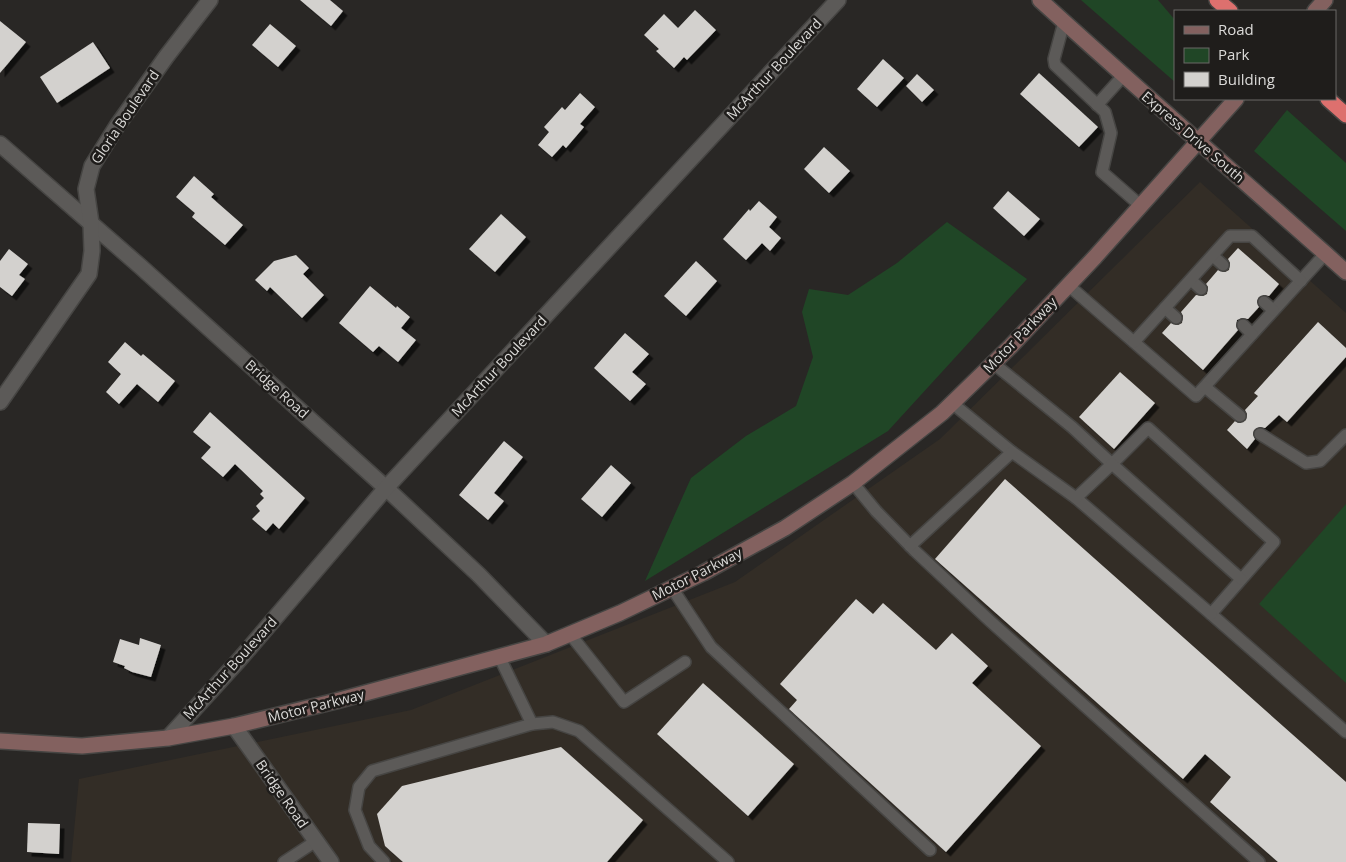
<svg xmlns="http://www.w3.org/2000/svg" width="1346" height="862" font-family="'Open Sans',sans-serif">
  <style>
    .built { fill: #332d26 }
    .green { fill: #204626 }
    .building { fill: #d3d1ce; filter: url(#shadow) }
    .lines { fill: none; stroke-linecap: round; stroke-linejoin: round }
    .lane-casing { stroke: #464543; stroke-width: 14 }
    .street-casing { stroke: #464543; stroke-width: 18 }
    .secondary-casing { stroke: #464543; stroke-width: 18 }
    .highway-casing { stroke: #464543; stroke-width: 18 }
    .lane { stroke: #5c5a58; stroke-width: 11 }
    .street { stroke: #5c5a58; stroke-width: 15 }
    .secondary { stroke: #83615f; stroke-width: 15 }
    .highway { stroke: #dd706e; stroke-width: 15 }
    .labels { text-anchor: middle; stroke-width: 5; stroke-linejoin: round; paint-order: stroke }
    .street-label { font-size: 14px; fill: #dbdad8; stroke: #1f1d1b }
  </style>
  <defs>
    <filter id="shadow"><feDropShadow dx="4.5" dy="4.5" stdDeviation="0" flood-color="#0009"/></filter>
  </defs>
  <rect width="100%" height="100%" fill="#292725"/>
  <polygon class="built" points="1200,182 1346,313 1346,862 71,862 79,779 411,710 735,582 940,439"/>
  <g class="green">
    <polygon points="1081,0 1158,0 1175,20 1175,82"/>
    <polygon points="1287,110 1346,163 1346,231 1254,151"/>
    <polygon points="947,222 1027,279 888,431 645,581 691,478 746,436 796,406 813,357 802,312 809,289 848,295 897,263"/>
    <polygon points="1346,504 1346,683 1259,604"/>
  </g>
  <g class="building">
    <polygon points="300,0 330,0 343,11 331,26"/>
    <polygon points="695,10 716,30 687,60 684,57 674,68 656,51 659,49 644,35 664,14 678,28"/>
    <polygon points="0,21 26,42 0,73"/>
    <polygon points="270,24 296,46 278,67 252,45"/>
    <polygon points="93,42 110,68 57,103 40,77"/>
    <polygon points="883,59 904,78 877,107 857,89"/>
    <polygon points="1039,73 1098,127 1079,147 1020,94"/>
    <polygon points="917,74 934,90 922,102 906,86"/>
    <polygon points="580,93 595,107 580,124 584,127 566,148 563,145 552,157 538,145 549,132 544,127 562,107 565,110"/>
    <polygon points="824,147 850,171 829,193 804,169"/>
    <polygon points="194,176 214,194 211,197 243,225 225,245 192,217 195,213 176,197"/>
    <polygon points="1008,191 1040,219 1024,236 993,208"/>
    <polygon points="759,201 777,217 769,227 781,238 770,251 762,243 746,260 723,239 749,209 750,211"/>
    <polygon points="501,214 526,237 495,272 469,249"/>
    <polygon points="1238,248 1279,284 1269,296 1265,295 1259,297 1257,301 1259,307 1248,319 1242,318 1237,320 1236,326 1238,330 1203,370 1162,333 1171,323 1178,325 1182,323 1183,316 1181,312 1196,295 1203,296 1207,294 1208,287 1206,284 1218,270 1225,272 1229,270 1230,263 1228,259"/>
    <polygon points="9,249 28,264 19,275 25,279 12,296 0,287 0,261"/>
    <polygon points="296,255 309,268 303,274 324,295 302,318 270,287 267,291 255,280 274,261"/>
    <polygon points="696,261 717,281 686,316 664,296"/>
    <polygon points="370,286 396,308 397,306 410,317 401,328 416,340 398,362 379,346 373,352 339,323"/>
    <polygon points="1318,322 1346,348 1346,357 1287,422 1279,415 1265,428 1260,427 1254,430 1253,434 1255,439 1247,449 1227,430 1235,421 1239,423 1246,420 1247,414 1245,410 1258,396 1254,393"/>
    <polygon points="625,333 649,354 632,372 646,384 630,401 594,368"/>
    <polygon points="125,342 141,356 143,354 175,381 158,402 137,384 119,404 106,392 121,374 108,362"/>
    <polygon points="1120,372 1155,403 1114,449 1079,417"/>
    <polygon points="210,412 305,498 279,529 273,523 266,531 252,519 260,511 256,506 264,498 260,494 263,491 235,464 223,477 201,458 211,447 193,432"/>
    <polygon points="504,441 523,457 494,493 504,501 488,520 459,495"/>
    <polygon points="611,465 631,483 602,517 581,499"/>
    <polygon points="1005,479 1346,782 1346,862 1278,862 1210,802 1231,777 1205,754 1183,779 935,559"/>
    <polygon points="856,599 873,614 883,603 936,650 952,633 988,666 972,683 1041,746 946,852 789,709 797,700 780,684"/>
    <polygon points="140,638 161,645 151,677 132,672 124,668 125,666 113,662 120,639 139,645"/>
    <polygon points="703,683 794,764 748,816 657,734"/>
    <polygon points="561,747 643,820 607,862 403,862 385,846 377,814 402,786"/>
    <polygon points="28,823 60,824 59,854 27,852"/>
  </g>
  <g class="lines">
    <defs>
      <g id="lane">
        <polyline points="1064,22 1054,59 1055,65 1105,112 1111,133 1102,172 1141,206"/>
        <polyline points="1097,105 1123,76"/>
        <polyline points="1213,256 1223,265"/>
        <polyline points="1191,280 1201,289"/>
        <polyline points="1068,285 1196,396 1325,254"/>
        <polyline points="1264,302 1273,310"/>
        <polyline points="1165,308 1176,318"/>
        <polyline points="1243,325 1252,334"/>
        <polyline points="1134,342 1230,236 1252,236 1301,281"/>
        <polyline points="993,363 1072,427 1112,464 1148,428 1274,542 1211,614 1346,732"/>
        <polyline points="1205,387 1240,416"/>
        <polyline points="952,403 1012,452"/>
        <polyline points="1260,434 1306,463 1320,461 1346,435"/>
        <polyline points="853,483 876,511 915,551 990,621 1259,862"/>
        <polyline points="1076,498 1211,614"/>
        <polyline points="910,546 1012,452 1076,498 1112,464 1241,579"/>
        <polyline points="672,588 711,647 930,850"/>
        <polyline points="570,634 624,702 685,662"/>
        <polyline points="500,658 532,724"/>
        <polyline points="284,862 316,841"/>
        <polyline points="384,862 369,846 355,810 359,787 372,771 532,724 553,722 579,731 728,862"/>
      </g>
      <g id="street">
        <polyline points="0,144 141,267 386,488 479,575 546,644"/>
        <polyline points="0,402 89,274 92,251 91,223 86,189 92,166 117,126 166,57 210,0"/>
        <polyline points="234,726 331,862"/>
        <polyline points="168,738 240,659 386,488 838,0"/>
      </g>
      <g id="secondary">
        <path d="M 1040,0 C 1141,92 1244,181 1346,272"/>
        <polyline points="1315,11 1325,0"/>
        <polyline points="0,741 82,746 168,738 234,726 336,701 546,644 620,613 703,573 785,528 853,483 942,413 1011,346 1095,257 1236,99"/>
      </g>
      <g id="highway">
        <polyline points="1217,0 1230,11"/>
        <polyline points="1328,99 1346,115"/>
      </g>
    </defs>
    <use href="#lane" class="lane-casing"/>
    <use href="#street" class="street-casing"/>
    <use href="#secondary" class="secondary-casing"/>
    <use href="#highway" class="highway-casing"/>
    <use href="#lane" class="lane"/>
    <use href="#street" class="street"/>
    <use href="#secondary" class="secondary"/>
    <use href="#highway" class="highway"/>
  </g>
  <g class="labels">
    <g class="street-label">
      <text transform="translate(774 69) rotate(-47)" y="5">McArthur Boulevard</text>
      <text transform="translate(125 117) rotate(-56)" y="5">Gloria Boulevard</text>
      <text transform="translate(1193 137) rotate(41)" y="5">Express Drive South</text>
      <text transform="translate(1020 335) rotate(-46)" y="5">Motor Parkway</text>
      <text transform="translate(499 366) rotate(-47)" y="5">McArthur Boulevard</text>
      <text transform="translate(277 389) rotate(42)" y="5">Bridge Road</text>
      <text transform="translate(697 574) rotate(-27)" y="5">Motor Parkway</text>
      <text transform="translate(230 668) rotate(-48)" y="5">McArthur Boulevard</text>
      <text transform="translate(316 706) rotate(-14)" y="5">Motor Parkway</text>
      <text transform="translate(282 794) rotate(55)" y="5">Bridge Road</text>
    </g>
  </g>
  <rect x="1174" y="10" width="162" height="90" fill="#1f1d1b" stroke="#6a6967"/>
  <rect x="1184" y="26" width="25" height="8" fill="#83615f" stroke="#6a6967"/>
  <text x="1218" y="35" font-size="15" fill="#dbdad8">Road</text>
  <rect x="1184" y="48" width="25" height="15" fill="#204626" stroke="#6a6967"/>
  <text x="1218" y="60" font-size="15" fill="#dbdad8">Park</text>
  <rect x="1184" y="72" width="25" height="15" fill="#d3d1ce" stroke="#6a6967"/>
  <text x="1218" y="85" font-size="15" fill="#dbdad8">Building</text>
</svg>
